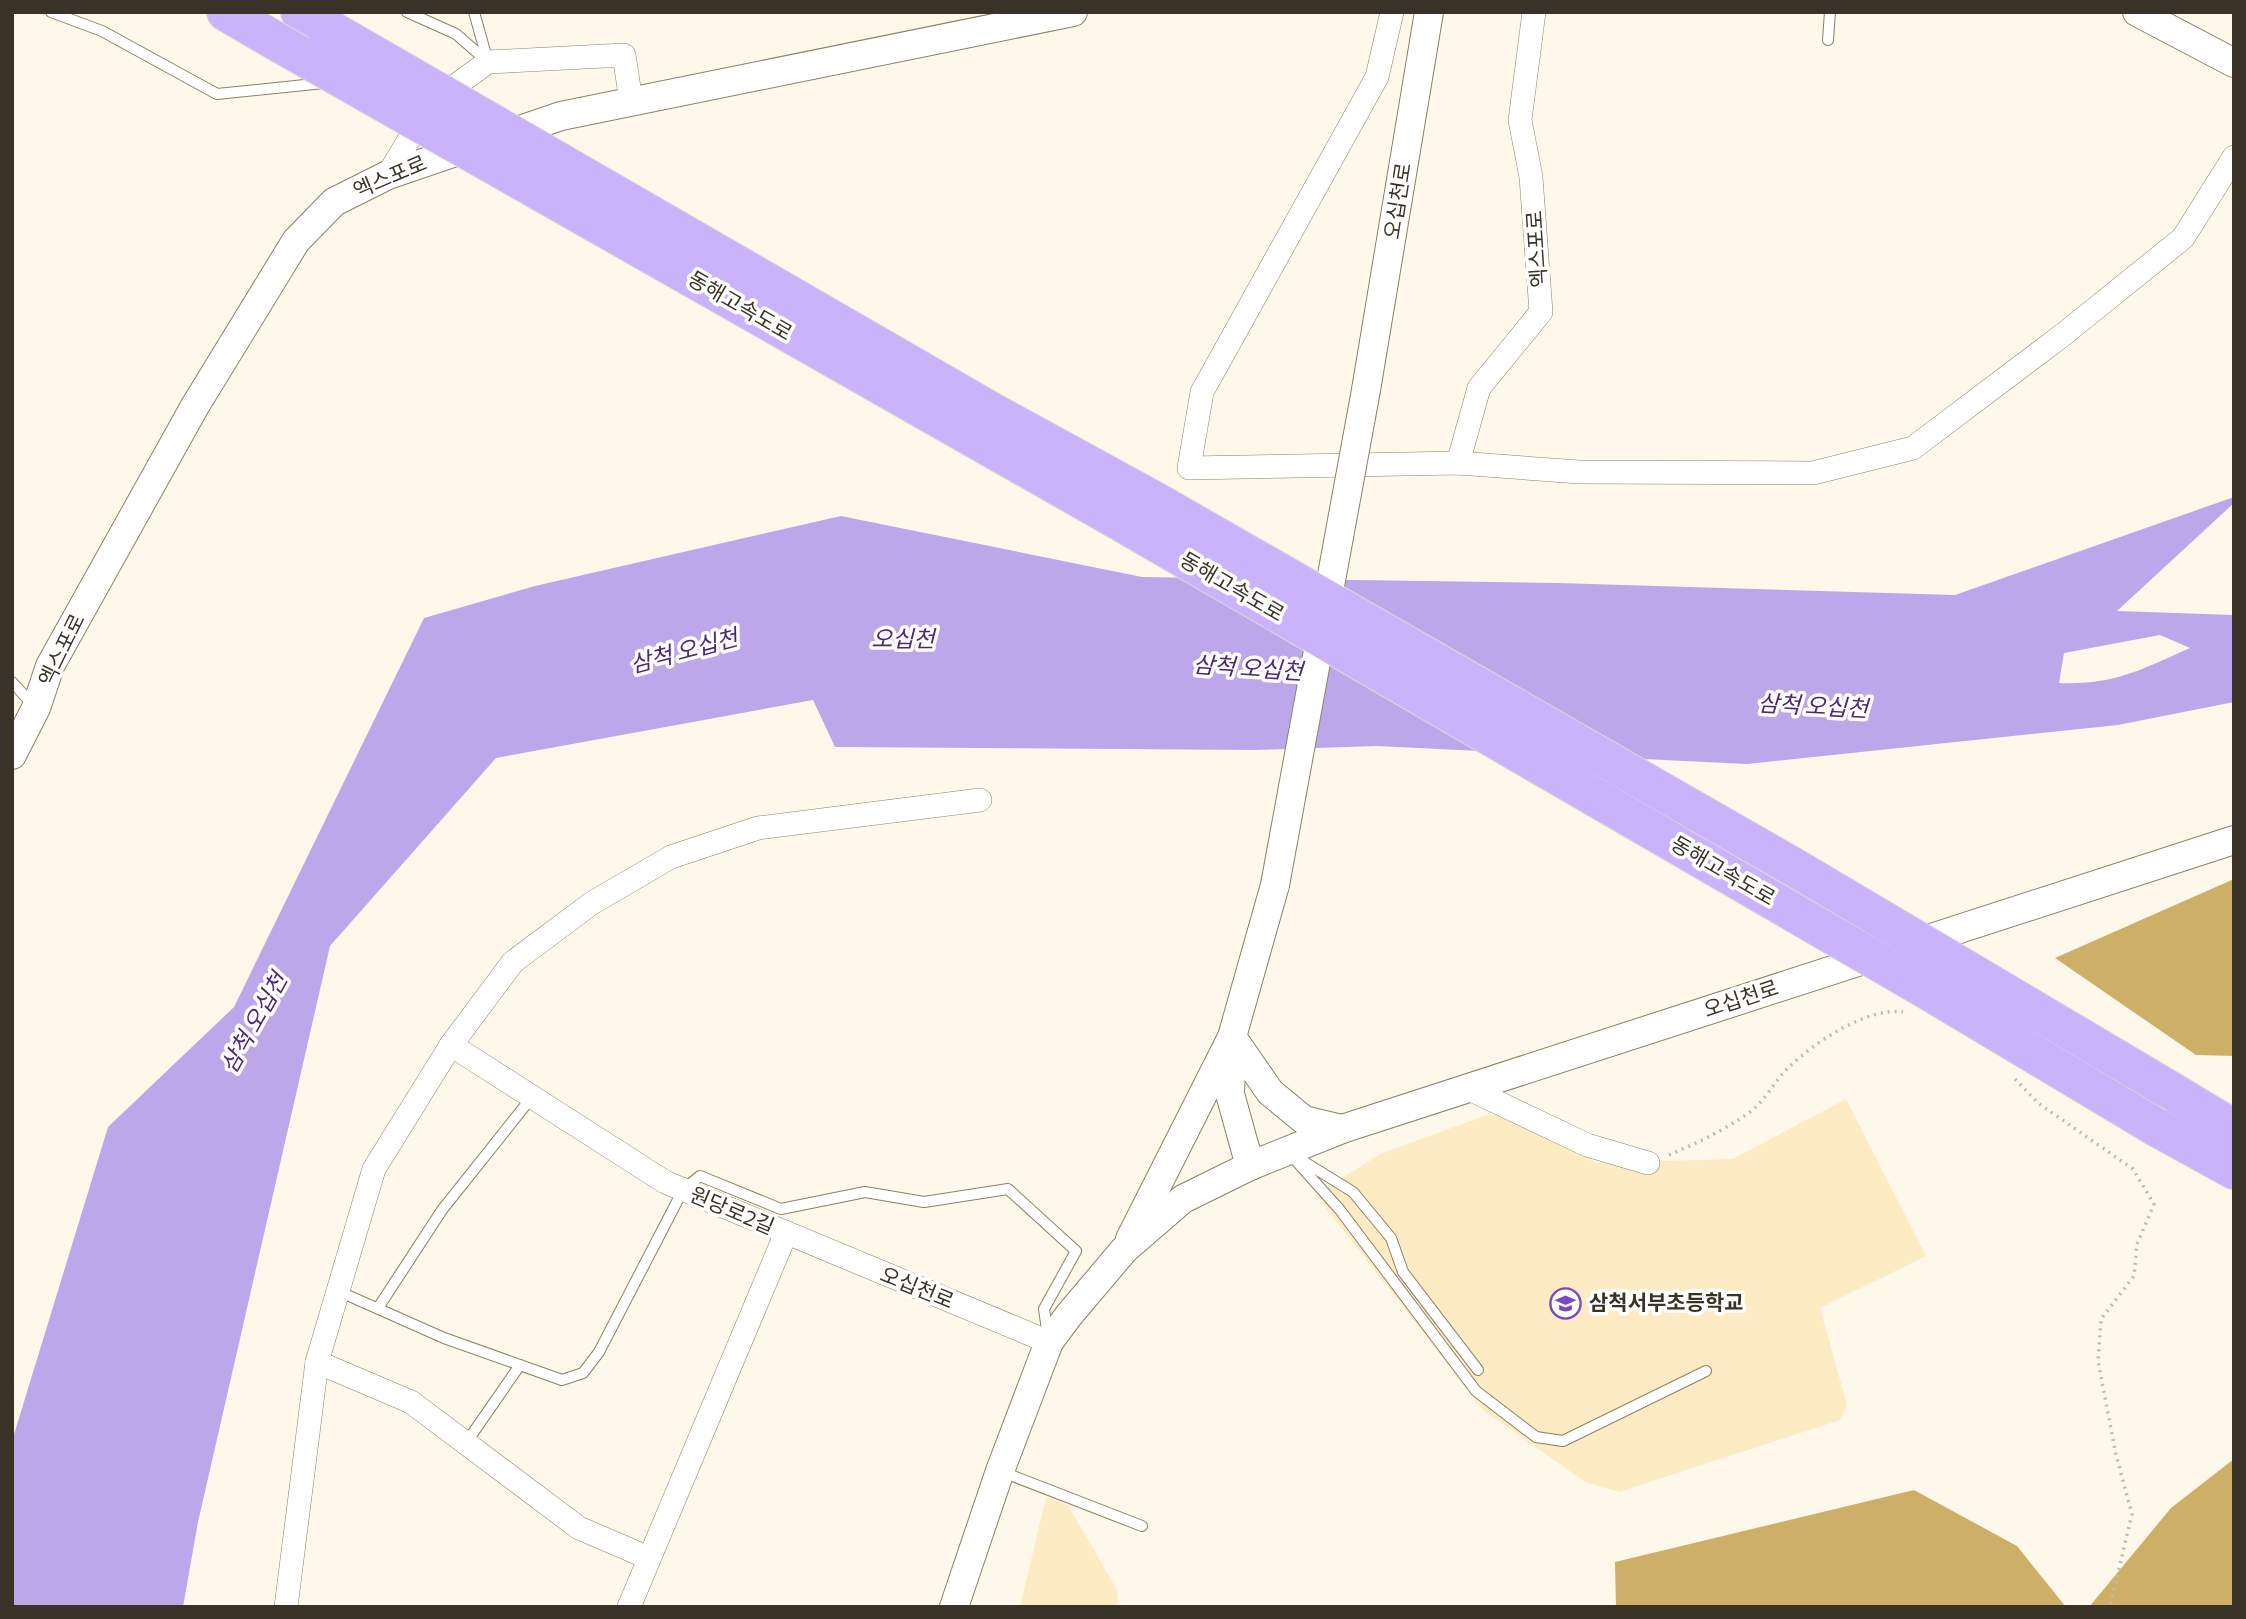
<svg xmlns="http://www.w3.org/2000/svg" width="2246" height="1619" font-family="Commissioner,'Noto Sans KR',sans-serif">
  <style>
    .built { fill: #fdecc3 }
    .forest { fill: #ceaf67 }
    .water { fill: #bda7eb; fill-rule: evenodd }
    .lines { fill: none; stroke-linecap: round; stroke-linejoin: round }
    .service-casing { stroke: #8e8163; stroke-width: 12 }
    .minor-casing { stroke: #8e8163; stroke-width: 24 }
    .tertiary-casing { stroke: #8e8163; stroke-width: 30 }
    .motorway-casing { stroke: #dbdad8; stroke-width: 40 }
    .path { stroke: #c1bbae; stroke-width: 3.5; stroke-dasharray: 2 5; stroke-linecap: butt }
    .service { stroke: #fff; stroke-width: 10 }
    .minor { stroke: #fff; stroke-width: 23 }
    .tertiary { stroke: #fff; stroke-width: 28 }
    .motorway { stroke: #cbb3fc; stroke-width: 38 }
    .tertiary-bridge-casing { stroke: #8e8163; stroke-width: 30; stroke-linecap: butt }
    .motorway-bridge-casing { stroke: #dbdad8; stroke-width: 40; stroke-linecap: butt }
    .tertiary-bridge { stroke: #fff; stroke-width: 28 }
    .motorway-bridge { stroke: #cbb3fc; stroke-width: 38 }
    .labels { text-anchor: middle; stroke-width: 7; stroke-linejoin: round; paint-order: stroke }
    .street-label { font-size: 21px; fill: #393327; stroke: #fff }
    .poi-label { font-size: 21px; font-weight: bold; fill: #393327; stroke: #fff; text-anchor: start }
    .water-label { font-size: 23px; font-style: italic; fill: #492877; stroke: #fff }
  </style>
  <rect width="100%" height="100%" fill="#fef8eb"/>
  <g class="built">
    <polygon points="1846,1099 1926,1256 1820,1308 1847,1405 1840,1420 1619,1492 1585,1482 1483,1410 1316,1195 1380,1154 1484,1116 1502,1114 1597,1163 1733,1159"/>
    <polygon points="1046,1497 1068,1505 1117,1590 1118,1607 1020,1607"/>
  </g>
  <g class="forest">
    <polygon points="2234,879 2234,1056 2196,1055 2055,958"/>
    <polygon points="2234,1459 2234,1607 2089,1607 2171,1508"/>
    <polygon points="1914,1490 2017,1546 2066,1607 1616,1607 1615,1562"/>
  </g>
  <path class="water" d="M 2234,497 L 2234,503 L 2117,611 L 2234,615 L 2234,702 L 2118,725 L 1747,764 L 1377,746 L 1254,750 L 835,747 L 813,700 L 496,758 L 330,946 L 198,1522 L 183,1607 L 12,1607 L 12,1441 L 108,1127 L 234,1007 L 424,618 L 535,586 L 841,516 L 1142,577 L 1558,583 L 1955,595 ZM 2160,635 L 2190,648 C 2140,670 2115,685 2059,683 L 2064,653 Z"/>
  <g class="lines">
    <defs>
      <g id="service">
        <polyline points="51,12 102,31 217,94 324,83"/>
        <polyline points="407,12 456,34 488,62"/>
        <polyline points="474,12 488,62"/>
        <polyline points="1828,40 1830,12"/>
        <polyline points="12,682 34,706"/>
        <polyline points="1289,1153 1340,1210 1476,1391 1536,1437 1563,1441 1706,1371"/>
        <polyline points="1298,1158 1353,1192 1391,1238 1403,1272 1478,1370"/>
        <polyline points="338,1291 444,1338 562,1380 583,1373 599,1352 683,1190 700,1176 781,1209 865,1192 924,1202 1008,1189 1076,1251 1044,1309 1048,1337"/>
        <polyline points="378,1308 442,1210 532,1097"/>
        <polyline points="466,1443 520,1365"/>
        <polyline points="1000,1471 1142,1526"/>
      </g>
      <g id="minor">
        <polyline points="1392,12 1377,77 1202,392 1189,468 1458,463 1579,472 1813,473 1913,448 2064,334 2183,238 2234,157"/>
        <polyline points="388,175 430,104 488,62 624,55 631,101"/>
        <polyline points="1458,463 1479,388 1541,312 1531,177 1520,120 1534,12"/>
        <polyline points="451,1045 665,1182 1049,1342"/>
        <polyline points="1465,1087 1587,1145 1648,1163"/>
        <polyline points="317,1362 411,1402 579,1528 649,1558"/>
        <polyline points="286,1607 317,1362 374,1169 451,1045 513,962 592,903 671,857 758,828 980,800"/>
        <polyline points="629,1607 786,1233"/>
      </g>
      <g id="tertiary">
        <polyline points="2137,12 2234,63"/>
        <polyline points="1366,390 1429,12"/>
        <polyline points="12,755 36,708 50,666 195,406 296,241 334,202 388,175 561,116 1073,12"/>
        <polyline points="1250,1166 1230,1094 1232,1037 1275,885"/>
        <polyline points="1130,1239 1232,1037 1270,1092 1304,1120 1342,1129"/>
        <polyline points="954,1607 1000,1471 1049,1342 1069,1315 1124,1250 1183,1199 1250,1166 1342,1129 2234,840"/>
      </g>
      <g id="motorway">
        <polyline points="226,12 274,40"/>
        <polyline points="300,12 324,26"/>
        <polyline points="2166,1088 2234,1129"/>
        <polyline points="2156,1127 2234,1170"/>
      </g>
    </defs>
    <use href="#service" class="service-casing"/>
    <use href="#minor" class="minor-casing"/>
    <use href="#tertiary" class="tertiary-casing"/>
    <use href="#motorway" class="motorway-casing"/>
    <g class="path">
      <polyline points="2015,1079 2038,1103 2133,1169 2154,1204 2137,1244 2134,1276 2101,1319 2098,1361 2116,1455 2132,1514 2110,1607"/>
      <path d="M 1669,1155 C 1697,1143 1725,1130 1750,1112 C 1766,1100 1775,1080 1789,1067 C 1815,1042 1867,1007 1903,1012"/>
    </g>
    <use href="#service" class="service"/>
    <use href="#minor" class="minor"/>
    <use href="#tertiary" class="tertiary"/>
    <use href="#motorway" class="motorway"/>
    <defs>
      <polyline id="tertiary-bridge" points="1275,885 1366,390"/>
      <g id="motorway-bridge">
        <polyline points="324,26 994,413 1155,501 1797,869 2166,1088"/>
        <polyline points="274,40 1121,522 1927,990 2156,1127"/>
      </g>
    </defs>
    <use href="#tertiary-bridge" class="tertiary-bridge-casing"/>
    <use href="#motorway-bridge" class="motorway-bridge-casing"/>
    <use href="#tertiary-bridge" class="tertiary-bridge"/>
    <use href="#motorway-bridge" class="motorway-bridge"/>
  </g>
  <defs>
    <symbol id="school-ring" viewBox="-11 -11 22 22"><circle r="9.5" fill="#fff" stroke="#7b49c1" stroke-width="1.5"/><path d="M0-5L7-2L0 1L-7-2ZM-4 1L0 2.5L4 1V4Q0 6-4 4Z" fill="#7b49c1"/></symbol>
  </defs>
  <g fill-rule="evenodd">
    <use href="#school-ring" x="1548" y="1286" width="35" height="35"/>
  </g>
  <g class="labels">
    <g class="street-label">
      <text transform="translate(390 177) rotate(-23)" y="7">엑스포로</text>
      <text transform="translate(1398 201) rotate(-81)" y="7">오십천로</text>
      <text transform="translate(1537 249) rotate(-94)" y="7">엑스포로</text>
      <text transform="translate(740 306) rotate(30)" y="7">동해고속도로</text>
      <text transform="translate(1232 587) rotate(30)" y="7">동해고속도로</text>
      <text transform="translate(62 650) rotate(-64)" y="7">엑스포로</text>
      <text transform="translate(1723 871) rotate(30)" y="7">동해고속도로</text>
      <text transform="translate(1741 999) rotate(-18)" y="7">오십천로</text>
      <text transform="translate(732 1211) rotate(23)" y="7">원당로2길</text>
      <text transform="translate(917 1288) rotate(22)" y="7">오십천로</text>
    </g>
    <g class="poi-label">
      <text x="1589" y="1310">삼척서부초등학교</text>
    </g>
    <g class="water-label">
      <text x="903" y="647">오십천</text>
      <text transform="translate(684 651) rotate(-15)" y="8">삼척 오십천</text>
      <text transform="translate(1248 668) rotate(4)" y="8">삼척 오십천</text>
      <text transform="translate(1813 706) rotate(3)" y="8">삼척 오십천</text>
      <text transform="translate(254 1023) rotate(-61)" y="8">삼척 오십천</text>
    </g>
  </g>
  <rect width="2246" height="1619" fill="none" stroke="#393327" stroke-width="28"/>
</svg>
